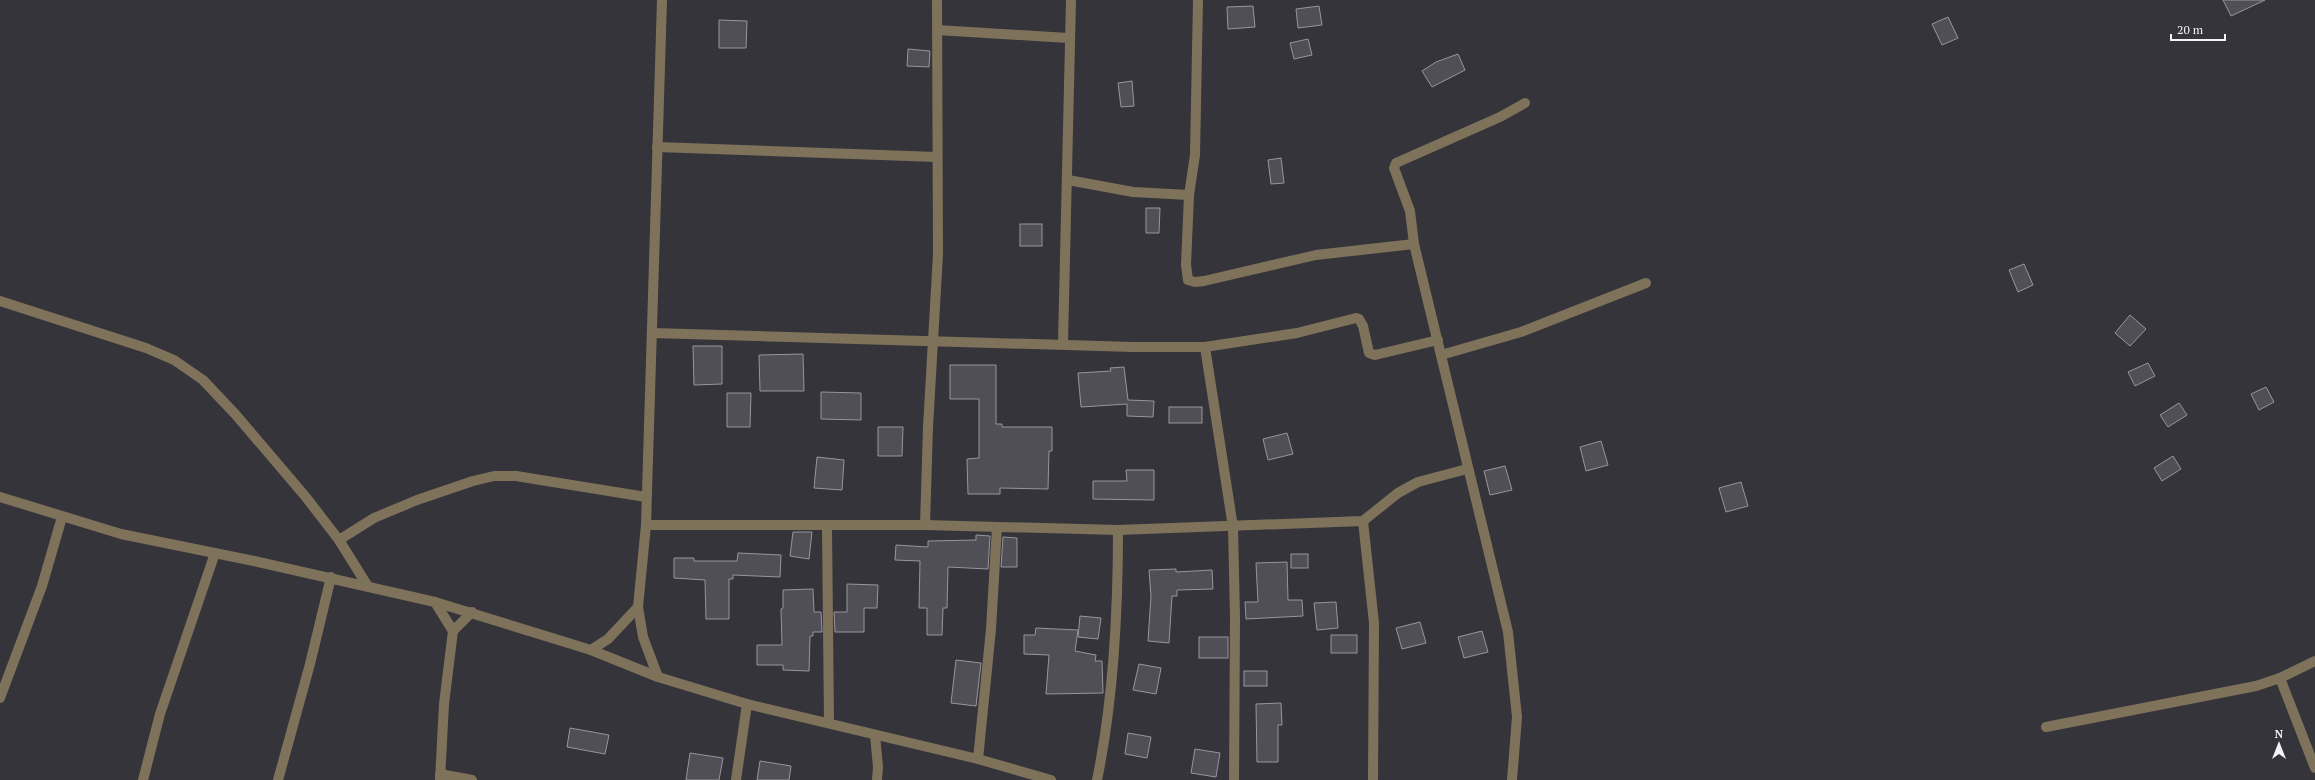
<svg xmlns="http://www.w3.org/2000/svg" width="2315" height="780" font-family="'PT Serif',serif">
  <style>
    .building { fill: #504e56; stroke: #97969e }
    .lines { fill: none; stroke-linecap: round; stroke-linejoin: round }
    .minor { stroke: #7e735a; stroke-width: 10 }
  </style>
  <rect width="100%" height="100%" fill="#36343b"/>
  <g class="building">
    <polygon points="2223,0 2265,0 2231,16"/>
    <polygon points="1253,6 1255,27 1228,29 1227,7"/>
    <polygon points="1319,6 1322,25 1298,28 1296,9"/>
    <polygon points="1948,17 1958,38 1942,45 1932,24"/>
    <polygon points="719,20 747,21 746,48 719,48"/>
    <polygon points="1308,39 1312,55 1294,59 1290,43"/>
    <polygon points="908,49 930,51 929,67 907,66"/>
    <polygon points="1458,54 1465,70 1432,87 1422,71 1436,62"/>
    <polygon points="1132,81 1134,106 1121,107 1118,83"/>
    <polygon points="1281,158 1284,183 1271,184 1268,160"/>
    <polygon points="1146,208 1160,208 1159,233 1146,233"/>
    <rect x="1020" y="224" width="22" height="22"/>
    <polygon points="2024,264 2033,285 2018,292 2009,270"/>
    <polygon points="2130,315 2146,329 2130,346 2115,333"/>
    <polygon points="693,346 722,346 722,384 694,385"/>
    <polygon points="803,354 804,391 760,391 759,355"/>
    <polygon points="2148,363 2155,376 2135,386 2128,372"/>
    <polygon points="950,365 996,365 996,424 1002,424 1002,427 1052,427 1052,451 1049,451 1048,489 1000,488 1000,494 968,494 967,459 979,458 979,399 950,399"/>
    <polygon points="1124,367 1128,400 1154,401 1153,417 1127,416 1127,404 1081,407 1078,373 1111,371 1110,368"/>
    <polygon points="2266,387 2274,402 2259,410 2251,394"/>
    <polygon points="821,392 861,393 861,420 821,419"/>
    <polygon points="727,393 751,393 750,427 727,427"/>
    <polygon points="2179,403 2187,415 2168,427 2160,415"/>
    <rect x="1169" y="407" width="33" height="16"/>
    <polygon points="878,427 903,427 902,456 878,456"/>
    <polygon points="1287,433 1293,454 1268,460 1263,439"/>
    <polygon points="1601,441 1608,465 1586,471 1580,447"/>
    <polygon points="2173,456 2181,469 2162,481 2154,468"/>
    <polygon points="817,457 844,460 842,490 814,488"/>
    <polygon points="1505,466 1512,490 1490,495 1484,471"/>
    <polygon points="1126,470 1154,470 1154,500 1093,499 1093,481 1127,481"/>
    <polygon points="1741,482 1748,506 1726,512 1719,488"/>
    <polygon points="793,532 812,532 809,559 790,556"/>
    <polygon points="976,535 990,536 988,569 948,567 947,608 943,608 942,635 927,635 927,608 919,608 920,561 895,560 896,545 928,547 928,541 976,540"/>
    <polygon points="1003,537 1017,538 1017,567 1001,567"/>
    <polygon points="738,553 781,555 780,577 733,575 733,579 729,579 729,619 706,619 705,580 674,578 674,558 694,558 694,561 737,561"/>
    <rect x="1291" y="554" width="17" height="14"/>
    <polygon points="1287,562 1288,600 1302,600 1303,616 1246,619 1245,602 1258,602 1256,563"/>
    <polygon points="1176,569 1176,572 1212,570 1213,589 1177,590 1177,596 1172,596 1169,643 1148,641 1151,596 1149,570"/>
    <polygon points="847,584 878,585 877,608 864,608 864,632 835,632 834,612 847,612"/>
    <polygon points="813,589 814,612 821,612 822,632 813,632 813,636 810,636 809,671 783,670 783,665 757,665 757,645 782,645 781,609 783,608 783,590"/>
    <polygon points="1336,602 1338,628 1317,630 1314,603"/>
    <polygon points="1080,616 1101,618 1098,639 1078,637"/>
    <polygon points="1420,622 1426,643 1402,649 1396,628"/>
    <polygon points="1036,628 1078,630 1075,651 1096,655 1095,661 1102,661 1103,693 1046,694 1049,655 1024,654 1024,635 1035,635"/>
    <polygon points="1482,631 1488,652 1464,658 1458,637"/>
    <rect x="1331" y="635" width="26" height="18"/>
    <rect x="1199" y="637" width="29" height="21"/>
    <polygon points="956,660 981,663 976,706 951,703"/>
    <polygon points="1139,664 1161,668 1156,694 1133,690"/>
    <rect x="1244" y="671" width="23" height="15"/>
    <polygon points="1281,703 1282,725 1278,725 1278,762 1257,762 1256,704"/>
    <polygon points="570,728 609,735 605,754 567,747"/>
    <polygon points="1128,733 1151,737 1147,758 1125,754"/>
    <polygon points="1195,749 1220,753 1216,777 1191,773"/>
    <polygon points="690,753 723,758 719,780 686,780"/>
    <polygon points="760,761 791,766 789,780 757,780"/>
  </g>
  <g class="lines">
    <g class="minor">
      <polyline points="1198,0 1195,155 1189,195 1186,265 1188,280 1195,282 1204,281 1316,255 1414,244"/>
      <polyline points="937,30 1068,38"/>
      <polyline points="657,147 937,157"/>
      <polyline points="1068,180 1133,192 1189,195"/>
      <polyline points="0,301 146,348 174,360 203,380 236,415 305,496 339,540 367,585"/>
      <polyline points="652,333 1133,347 1205,347 1297,333 1356,318 1359,319 1363,326 1369,353 1375,355 1438,340"/>
      <polyline points="1063,343 1071,0"/>
      <polyline points="1205,347 1233,527 1235,618 1234,780"/>
      <polyline points="1441,355 1521,332 1646,283"/>
      <polyline points="0,497 121,534 254,561 435,602 591,650 658,677 747,704 978,759 1051,780"/>
      <polyline points="1363,521 1374,623 1373,780"/>
      <polyline points="646,525 925,525 1118,530 1363,521 1398,493 1418,482 1467,469"/>
      <polyline points="925,525 928,427 938,254 937,0"/>
      <polyline points="827,526 829,723"/>
      <polyline points="339,540 374,518 417,500 473,481 494,476 516,476 646,497"/>
      <polyline points="435,602 453,631"/>
      <polyline points="591,650 608,639 638,607"/>
      <polyline points="658,677 643,637 638,607 646,525 662,0"/>
      <polyline points="2280,678 2315,768"/>
      <polyline points="0,698 42,586 62,517"/>
      <polyline points="2046,727 2256,686 2280,678 2315,661"/>
      <polyline points="875,735 878,767 877,780"/>
      <polyline points="978,759 991,629 997,527"/>
      <polyline points="440,774 472,780"/>
      <polyline points="143,780 160,714 215,553"/>
      <polyline points="278,780 310,664 331,577"/>
      <polyline points="440,780 444,704 453,631 472,612"/>
      <polyline points="736,780 747,704"/>
      <path d="M 1097,780 C 1114,698 1118,613 1118,530"/>
      <polyline points="1512,780 1517,717 1508,632 1414,244 1410,211 1394,168 1396,163 1500,117 1525,103"/>
    </g>
  </g>
  <g transform="translate(2279 744)" stroke="#36343b" stroke-width="3" paint-order="stroke">
  <path d="M0-3L7 15L0 10L-7 15Z" fill="#f3f2f6"/>
  <text y="-6" font-size="11" font-weight="bold" text-anchor="middle" fill="#f3f2f6">N</text>
  </g>
  <path d="M2171 34v6h54v-6" fill="none" stroke="#f3f2f6" stroke-width="2"/>
  <text x="2177" y="34" font-size="12" fill="#f3f2f6" stroke="#36343b" stroke-width="3" paint-order="stroke">20 m</text>
</svg>
